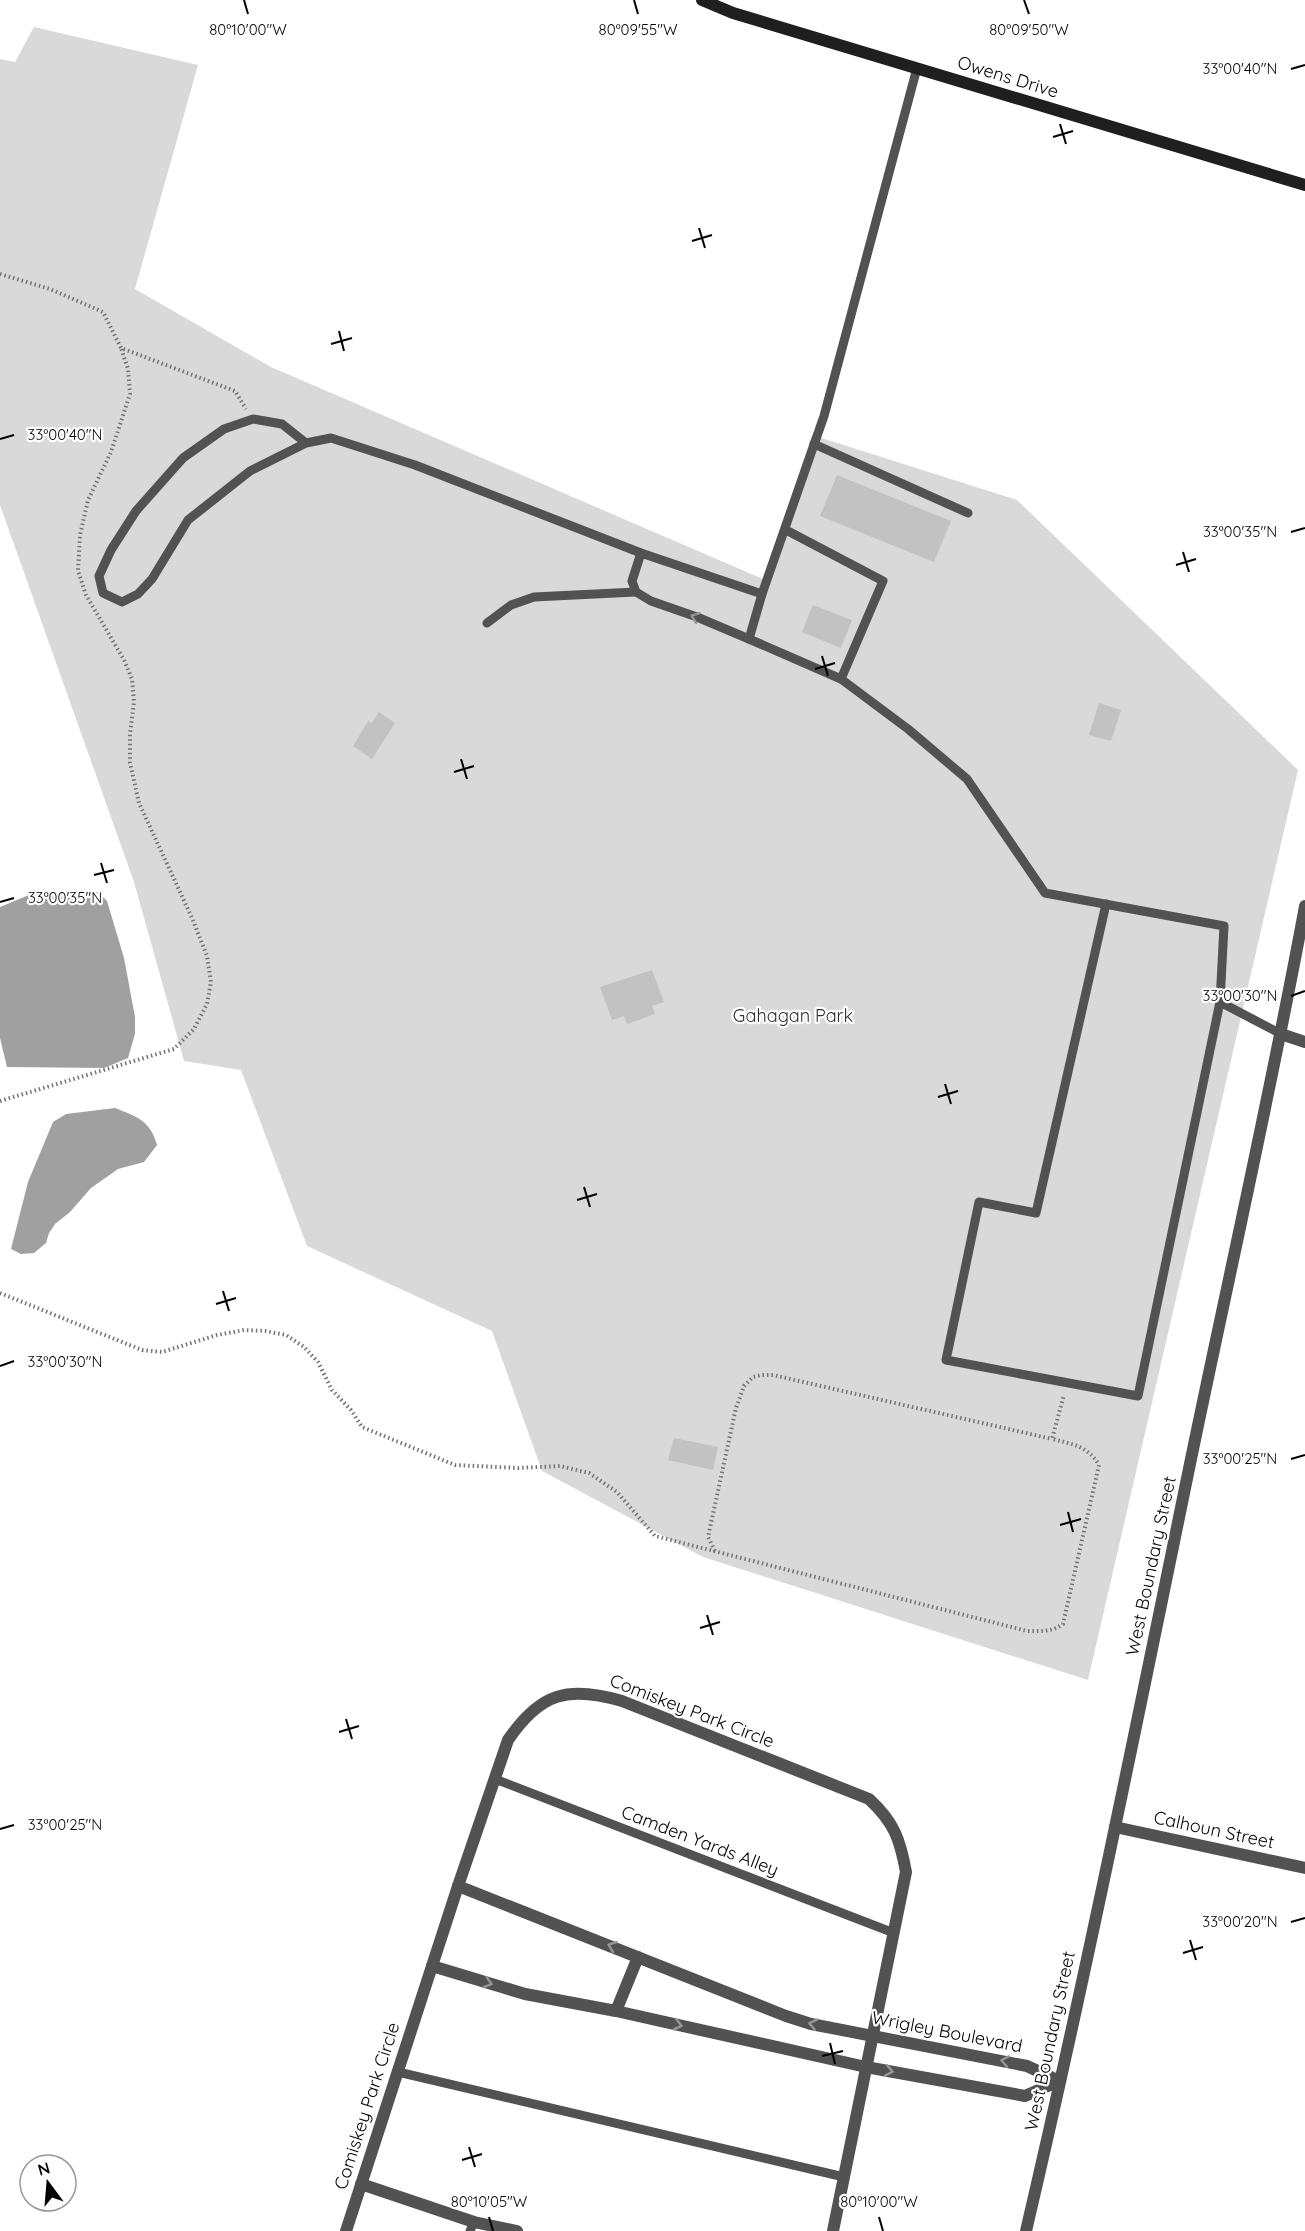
<svg xmlns="http://www.w3.org/2000/svg" width="1305" height="2231" font-family="Quicksand,sans-serif">
  <style>
    .green { fill: #d9d9d9 }
    .water { fill: #a0a0a0 }
    .building { fill: #c2c2c2 }
    .lines { fill: none; stroke-linecap: round; stroke-linejoin: round }
    .path { stroke: #747474; stroke-width: 4; stroke-dasharray: 1.5 3; stroke-linecap: butt }
    .lane { stroke: #525252; stroke-width: 9 }
    .street { stroke: #525252; stroke-width: 12 }
    .secondary { stroke: #1f1f1f; stroke-width: 12 }
    .oneway { stroke: #979797 }
    .ticks { fill: none; stroke: #000; stroke-width: 2 }
    .labels { text-anchor: middle; stroke-width: 4.5; stroke-linejoin: round; paint-order: stroke }
    .street-label { font-size: 18px; fill: #000; stroke: #fff }
    .park-label { font-size: 18px; fill: #303030; stroke: #fff }
    .ticks-label { font-size: 15px; text-anchor: middle; fill: #000; stroke: #fff; stroke-width: 4.5; stroke-linejoin: round; paint-order: stroke }
  </style>
  <rect width="100%" height="100%" fill="#fff"/>
  <polygon class="green" points="34,27 198,65 135,289 271,367 763,579 812,435 1017,500 1298,770 1088,1680 703,1557 542,1471 492,1331 307,1246 241,1070 184,1061 134,882 0,505 0,59 15,62"/>
  <g class="water">
    <polygon points="98,892 107,901 124,958 135,1017 135,1034 128,1058 104,1068 7,1067 0,1038 0,907 29,895"/>
    <path d="M 115,1108 C 137,1117 150,1120 157,1145 L 144,1162 L 118,1169 L 91,1188 L 70,1212 L 55,1224 L 49,1233 L 46,1243 L 34,1253 L 21,1254 L 11,1249 L 28,1182 L 53,1122 L 66,1114 Z"/>
  </g>
  <g class="building">
    <polygon points="837,475 951,521 934,562 820,516"/>
    <polygon points="813,605 852,620 841,648 802,632"/>
    <polygon points="1099,703 1121,710 1111,741 1089,735"/>
    <polygon points="379,712 395,723 372,759 353,746 368,721 372,723"/>
    <polygon points="652,970 664,1002 652,1006 655,1014 627,1024 624,1016 612,1020 600,987"/>
    <polygon points="674,1438 718,1447 713,1470 668,1460"/>
  </g>
  <g class="lines">
    <g class="path">
      <polyline points="0,274 50,289 103,312 121,348 235,391 246,409"/>
      <polyline points="0,1101 174,1049 194,1029 207,1004 211,982 207,956 192,918 139,803 130,763 130,734 134,702 132,679 124,660 86,595 78,571 80,535 88,500 111,452 130,394 128,369 121,348"/>
      <path d="M 0,1293 L 142,1350 L 162,1352 L 217,1335 L 244,1330 L 265,1331 L 286,1335 L 304,1347 L 318,1362 L 332,1390 L 351,1410 L 362,1427 L 455,1465 L 518,1468 L 560,1466 L 589,1473 L 617,1492 L 655,1536 L 1027,1631 C 1041,1631 1052,1632 1063,1624 L 1099,1465 C 1088,1446 1072,1444 1052,1439 L 1064,1395"/>
      <polyline points="715,1551 708,1537 736,1408 744,1386 753,1377 761,1375 773,1375 1052,1439"/>
    </g>
    <g class="lane">
      <polyline points="306,443 282,424 253,419 224,429 183,458 136,511 111,550 99,576 103,593 122,602 138,594 152,579 188,520 250,471 306,443 331,438 415,465 641,553 762,594 749,639 841,679 908,729 967,779 1045,893 1224,926 1220,1002 1281,1034"/>
      <polyline points="814,444 968,513"/>
      <polyline points="786,530 883,581 841,679"/>
      <polyline points="641,553 632,581 636,592 651,601 697,617 749,639"/>
      <polyline points="762,594 824,416 917,68"/>
      <polyline points="487,623 511,605 534,597 636,592"/>
      <polyline points="1106,904 1036,1213 979,1202 946,1360 1138,1396 1220,1002"/>
      <polyline points="495,1779 894,1933"/>
      <polyline points="398,2072 844,2177"/>
      <polyline points="470,2231 474,2222"/>
    </g>
    <g class="street">
      <polyline points="1281,1034 1305,1042"/>
      <polyline points="1115,1827 1305,1868"/>
      <polyline points="458,1886 786,2016 811,2024 1027,2066 1059,2081"/>
      <polyline points="432,1966 525,1994 616,2011 866,2067 1025,2096 1059,2081"/>
      <polyline points="616,2011 638,1957"/>
      <polyline points="361,2184 474,2222 517,2231"/>
      <path d="M 346,2231 L 458,1886 L 508,1740 C 540,1693 568,1685 622,1701 L 869,1799 C 894,1822 900,1839 906,1872 L 833,2231"/>
      <path d="M 1026,2231 C 1086,1975 1138,1717 1191,1459 C 1229,1275 1271,1091 1305,906"/>
    </g>
    <polyline class="secondary" points="702,0 733,13 1305,185"/>
  </g>
  <defs><path id="oneway-chevron" d="M-2-3.5L2.5 0L-2 3.5" fill="none" stroke-width="1.6" stroke-linecap="round" stroke-linejoin="round" transform="scale(1.5)"/></defs>
  <g class="oneway">
    <use href="#oneway-chevron" transform="translate(695 617) rotate(-160)"/>
    <use href="#oneway-chevron" transform="translate(612 1946) rotate(-159)"/>
    <use href="#oneway-chevron" transform="translate(488 1983) rotate(17)"/>
    <use href="#oneway-chevron" transform="translate(813 2024) rotate(-167)"/>
    <use href="#oneway-chevron" transform="translate(678 2025) rotate(13)"/>
    <use href="#oneway-chevron" transform="translate(1005 2061) rotate(-169)"/>
    <use href="#oneway-chevron" transform="translate(889 2071) rotate(10)"/>
  </g>
  <path class="ticks" d="M 244,0 L 248,14M 634,0 L 638,14M 1024,0 L 1029,14M 1291,69 L 1305,65M 1060,124 L 1066,144M 1053,137 L 1073,131M 699,228 L 705,248M 692,241 L 712,235M 339,331 L 344,351M 331,344 L 352,338M 0,439 L 14,435M 1291,532 L 1305,528M 1183,552 L 1189,572M 1176,565 L 1196,559M 822,656 L 828,676M 815,669 L 835,663M 461,759 L 467,779M 454,772 L 474,766M 101,863 L 107,883M 94,875 L 114,870M 0,902 L 14,898M 1291,996 L 1305,991M 945,1084 L 951,1104M 938,1097 L 958,1091M 584,1187 L 590,1207M 577,1200 L 597,1194M 223,1291 L 229,1311M 216,1304 L 236,1298M 0,1366 L 14,1361M 1291,1459 L 1305,1455M 1068,1512 L 1073,1532M 1060,1525 L 1081,1519M 707,1615 L 713,1635M 700,1628 L 720,1622M 346,1719 L 352,1739M 339,1732 L 359,1726M 0,1829 L 14,1825M 1291,1922 L 1305,1918M 1190,1940 L 1196,1960M 1183,1953 L 1203,1947M 830,2043 L 835,2064M 822,2056 L 843,2051M 469,2147 L 475,2167M 462,2160 L 482,2154M 489,2217 L 493,2231M 879,2217 L 883,2231"/>
  <g class="labels">
    <g class="street-label">
      <text transform="translate(1008 77) rotate(17)" y="6">Owens Drive</text>
      <text transform="translate(1151 1566) rotate(-78)" y="6">West Boundary Street</text>
      <text transform="translate(692 1711) rotate(21)" y="6">Comiskey Park Circle</text>
      <text transform="translate(1214 1830) rotate(12)" y="6">Calhoun Street</text>
      <text transform="translate(700 1841) rotate(21)" y="6">Camden Yards Alley</text>
      <text transform="translate(947 2032) rotate(11)" y="6">Wrigley Boulevard</text>
      <text transform="translate(1050 2041) rotate(-78)" y="6">West Boundary Street</text>
      <text transform="translate(367 2106) rotate(-72)" y="6">Comiskey Park Circle</text>
    </g>
    <g class="park-label">
      <text x="793" y="1022">Gahagan Park</text>
    </g>
  </g>
  <g class="ticks-label">
    <text x="248" y="35">80°10'00"W</text>
    <text x="638" y="35">80°09'55"W</text>
    <text x="1029" y="35">80°09'50"W</text>
    <text x="1240" y="74">33°00'40"N</text>
    <text x="65" y="440">33°00'40"N</text>
    <text x="1240" y="537">33°00'35"N</text>
    <text x="65" y="903">33°00'35"N</text>
    <text x="1240" y="1001">33°00'30"N</text>
    <text x="65" y="1367">33°00'30"N</text>
    <text x="1240" y="1464">33°00'25"N</text>
    <text x="65" y="1830">33°00'25"N</text>
    <text x="1240" y="1927">33°00'20"N</text>
    <text x="489" y="2207">80°10'05"W</text>
    <text x="879" y="2207">80°10'00"W</text>
  </g>
  <g transform="translate(48 2183) rotate(344)"><circle r="28" fill="#ffffff" stroke="#999999" stroke-width="1.5"/>
  <path d="M0-4.5L10 22L0 15L-10 22Z" fill="#000000"/>
  <text y="-9" font-size="16" font-weight="bold" text-anchor="middle" fill="#000000">N</text>
  </g>
</svg>
